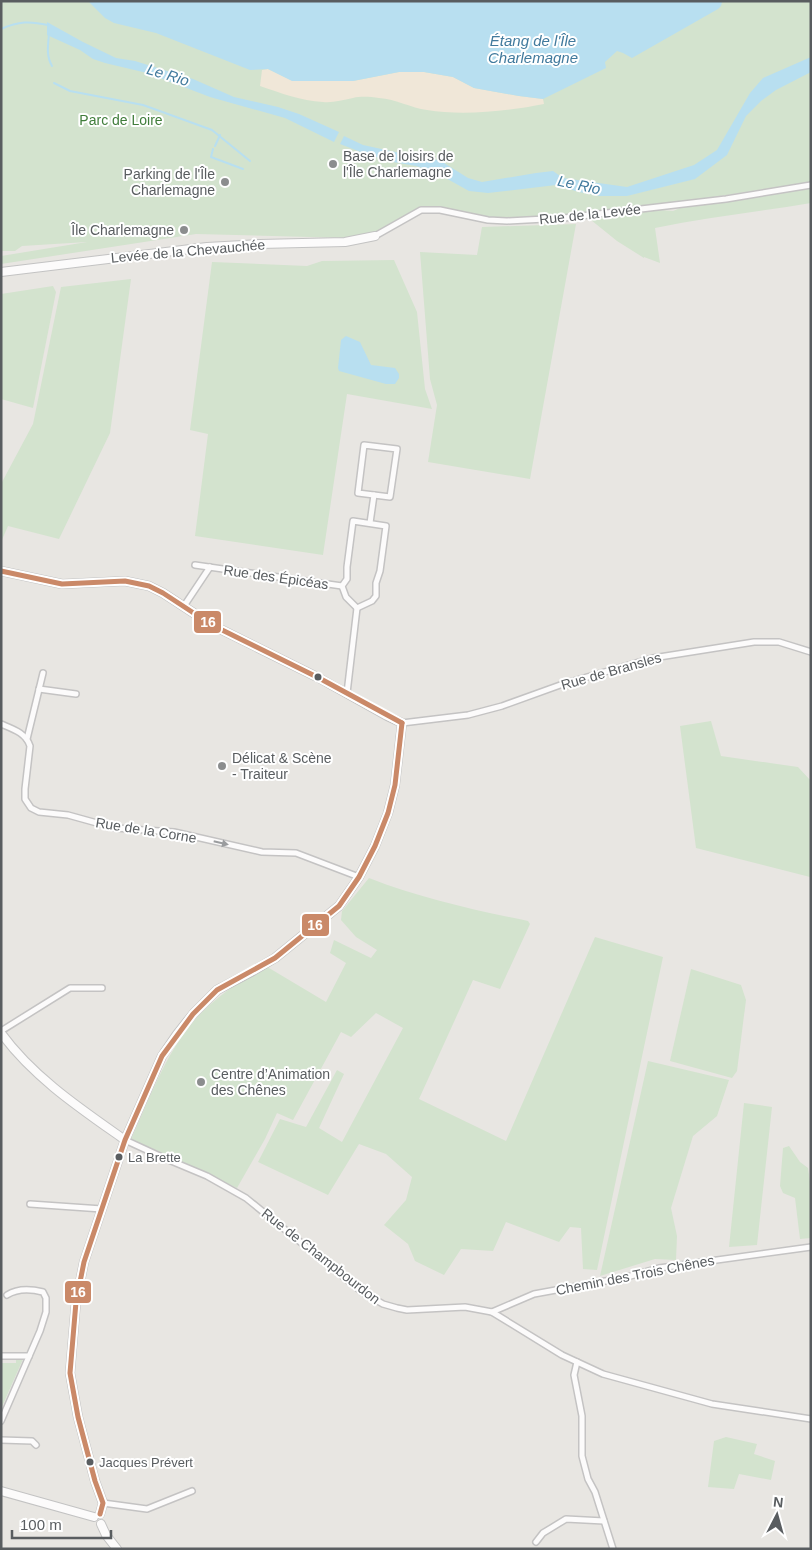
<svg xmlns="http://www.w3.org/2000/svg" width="812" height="1550" font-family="Arial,sans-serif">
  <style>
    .green { fill: #d3e3ce }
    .sand { fill: #f0e7d8 }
    .water { fill: #b8dff0 }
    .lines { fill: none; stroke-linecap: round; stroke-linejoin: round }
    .stream { stroke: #b8dff0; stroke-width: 2 }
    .street-casing { stroke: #c4c3c3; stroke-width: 8 }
    .secondary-casing { stroke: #c3c3c3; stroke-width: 10 }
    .street { stroke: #fcfbfb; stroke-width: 5 }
    .secondary { stroke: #fcfbfb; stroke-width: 8 }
    .bus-1-casing { stroke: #fff; stroke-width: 9 }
    .bus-1 { stroke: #ca8968; stroke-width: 5 }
    .oneway { fill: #9a9c9e }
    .poi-dot { fill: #8b8d8e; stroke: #fff; stroke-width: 2 }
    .bus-dot { fill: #595d60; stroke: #fff; stroke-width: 2 }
    .labels { text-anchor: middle; stroke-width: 4; stroke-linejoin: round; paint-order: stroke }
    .bus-label { font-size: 13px; fill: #595d60; stroke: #fff; text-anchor: start }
    .park-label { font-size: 14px; fill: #407d3b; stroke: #fff }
    .poi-label { font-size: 14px; fill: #595d60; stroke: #fff; text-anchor: start }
    .street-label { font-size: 14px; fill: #595d60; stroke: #fff }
    .water-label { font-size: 15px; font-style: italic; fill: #417a9d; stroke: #fff }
    .line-badge { stroke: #fff; stroke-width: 2 }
    .badge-label { font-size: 14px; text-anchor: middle; font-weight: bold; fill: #fff }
  </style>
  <rect width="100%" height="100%" fill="#e8e6e2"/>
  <g class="green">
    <polygon points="1,1 811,1 811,182 681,202 521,219 488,218 447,209 423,207 410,213 372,234 347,238 196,234 1,264 1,256 87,242 22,246 15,251 1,251"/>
    <path d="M 811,187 L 811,203 C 759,212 707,217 655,228 L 660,263 L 644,257 L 644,258 L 617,241 L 591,220 L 593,218 L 599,217 L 660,210 L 673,211 L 680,208 Z"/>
    <polygon points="576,224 530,479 428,462 437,405 430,379 420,252 477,255 482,227"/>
    <polygon points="394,260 417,312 425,389 432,409 347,394 323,555 195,536 208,434 190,430 212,262 307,266 322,261"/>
    <polygon points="131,279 110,433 59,539 8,526 1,542 1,484 33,424 61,287"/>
    <polygon points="53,286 56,292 33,408 1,399 1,294"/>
    <polygon points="711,721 721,756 798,767 811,781 810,877 696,848 680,726"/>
    <path d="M 369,878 C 420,898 474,910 528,921 L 530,924 L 500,989 L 473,980 L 419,1099 L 506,1141 L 595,937 L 663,957 L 597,1270 L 583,1269 L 581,1228 L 570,1227 L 559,1242 L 506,1222 L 493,1251 L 461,1249 L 444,1275 L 415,1261 L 408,1244 L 384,1225 L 406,1200 L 412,1177 L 386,1154 L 359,1144 L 328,1195 L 258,1162 L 280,1119 L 306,1127 L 337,1070 L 344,1074 L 319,1128 L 342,1142 L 403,1028 L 376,1013 L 351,1037 L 341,1032 L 293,1120 L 277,1113 L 265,1139 L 237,1188 L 131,1139 C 149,1100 164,1057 192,1023 C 212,999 239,982 264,965 L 326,1002 L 346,963 L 330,953 L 334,940 L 371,958 L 377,950 L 356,937 L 341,920 L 342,911 Z"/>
    <polygon points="691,969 741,985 746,1000 737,1071 732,1078 670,1061"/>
    <polygon points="648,1061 729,1080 717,1116 693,1136 671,1208 677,1236 676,1260 655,1259 600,1276"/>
    <polygon points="744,1103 772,1107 757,1245 729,1247"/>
    <polygon points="789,1146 800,1162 808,1168 811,1188 811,1238 800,1239 795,1198 783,1193 780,1186 783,1148"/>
    <polygon points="16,1359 23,1359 1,1409 1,1363 16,1363"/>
    <polygon points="726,1437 757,1444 754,1454 775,1461 771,1480 739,1474 734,1489 708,1487 714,1441"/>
  </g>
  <path class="sand" d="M 268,69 L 293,81 L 353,81 L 399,72 L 424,72 L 453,77 L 474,88 L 519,96 L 543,99 L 544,104 C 509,111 463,116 427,110 C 411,108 396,99 379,98 C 371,97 361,96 353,98 C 342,100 333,103 323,102 C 301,101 281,93 260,86 L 262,70 Z"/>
  <g class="water">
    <polygon points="88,1 722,1 722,2 721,6 718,9 632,58 623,53 617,51 605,62 606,68 543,99 519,96 474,88 453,77 424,72 399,72 353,81 292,81 268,69 250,70 156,33 114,23 105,18"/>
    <polygon points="47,22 83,42 116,58 135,61 193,79 234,97 278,107 299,114 339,132 334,142 285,118 210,97 147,73 105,63 93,59 80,50 47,35"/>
    <polygon points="811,57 811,72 776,90 761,101 746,116 727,155 695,179 627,196 600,196 579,192 556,185 488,193 469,191 433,171 416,166 393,162 366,154 340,144 344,136 363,145 400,153 416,154 441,161 468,178 482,182 536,173 553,171 563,178 627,187 694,165 717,150 750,93 763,78"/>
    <polygon points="346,336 360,342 371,365 395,368 399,374 399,378 395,384 386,384 339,371 338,368 341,340"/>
  </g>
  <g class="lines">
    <g class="stream">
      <path d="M 1,29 C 19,21 30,21 48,25"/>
      <path d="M 49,34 C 48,45 46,56 52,66"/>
      <polyline points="54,83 70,91 143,105 212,130 250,161"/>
      <polyline points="215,146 220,135"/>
      <polyline points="213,149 211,157 243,169"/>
    </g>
    <defs>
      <g id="street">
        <polyline points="375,236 421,210 440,210 488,220 507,221 564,218 726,199 811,185"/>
        <polygon points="364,445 397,449 390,497 358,493"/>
        <polygon points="353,521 386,526 380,571 376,583 376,596 372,601 357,608 346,597 342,586 347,579 347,567"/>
        <polyline points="370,523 374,495"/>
        <polyline points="195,565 342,586"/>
        <polyline points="184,606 210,567"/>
        <polyline points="39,689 76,694"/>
        <polyline points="347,693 357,608"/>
        <polyline points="402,723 468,715 502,706 563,684 653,658 754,642 779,642 811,652"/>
        <path d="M 1,724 C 13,729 26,733 30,746 L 25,789 L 25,799 L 31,808 L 39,812 L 68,815 L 115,828 L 174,832 L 262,852 L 296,853 L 359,877"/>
        <polyline points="27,739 43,673"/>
        <polyline points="1,1031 70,988 102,988"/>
        <polyline points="125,1140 164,1158 207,1176 246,1198 362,1292 383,1304 397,1308 407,1310 465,1307 492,1312 562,1355 603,1374 712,1404 811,1419"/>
        <polyline points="30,1204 102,1209"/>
        <polyline points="492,1312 534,1294 627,1277 659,1268 811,1247"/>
        <polyline points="1,1356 29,1356"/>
        <polyline points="577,1362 574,1375 582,1416 582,1456 588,1479 595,1492 613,1549"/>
        <path d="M 1,1421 L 40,1331 L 46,1312 L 46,1298 L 43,1292 C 31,1289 18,1288 7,1295"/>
        <polyline points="1,1440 32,1441 36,1445"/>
        <polyline points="103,1503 147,1509 192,1491"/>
        <polyline points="536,1542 543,1533 566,1519 604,1521"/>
      </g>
      <g id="secondary">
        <polyline points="1,272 207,247 260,244 345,242 375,236"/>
        <polyline points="1,571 62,584 125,581 149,586 163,593 212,625 319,678 387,716 402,723 395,785 388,813 375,846 359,877 339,906 275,958 253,971 217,990 193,1014 177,1034 162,1056 125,1140 84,1262 76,1302 70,1373 78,1417 95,1481 103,1503 100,1514"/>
        <path d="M 1,1033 C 33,1077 81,1109 125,1140"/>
        <polyline points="1,1491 94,1517"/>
        <polyline points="101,1524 106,1535 117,1549"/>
      </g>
    </defs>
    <use href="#street" class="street-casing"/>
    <use href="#secondary" class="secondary-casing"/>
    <use href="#street" class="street"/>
    <use href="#secondary" class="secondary"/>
    <defs>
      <g id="bus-1">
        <polyline points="1,571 62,584 125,581 149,586 163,593 212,625 319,678 402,723"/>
        <polyline points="100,1514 103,1503 95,1481 78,1417 70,1373 76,1302 84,1262 125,1140 162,1056 193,1014 217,990 275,958 339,906 359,877 375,846 388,813 395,785 402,723"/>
      </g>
    </defs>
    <use href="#bus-1" class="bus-1-casing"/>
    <use href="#bus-1" class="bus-1"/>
  </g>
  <defs><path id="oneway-solid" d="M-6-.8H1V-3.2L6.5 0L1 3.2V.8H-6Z" transform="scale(1.25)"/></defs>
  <use class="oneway" href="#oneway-solid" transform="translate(221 843) rotate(13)"/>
  <g class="poi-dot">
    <circle cx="333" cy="164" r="5"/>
    <circle cx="225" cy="182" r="5"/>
    <circle cx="184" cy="230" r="5"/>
    <circle cx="222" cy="766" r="5"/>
    <circle cx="201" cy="1082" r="5"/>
  </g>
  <g class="bus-dot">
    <circle cx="318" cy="677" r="4.5"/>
    <circle cx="119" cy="1157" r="4.5"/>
    <circle cx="90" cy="1462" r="4.5"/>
  </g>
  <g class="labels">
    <g class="bus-label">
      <text x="128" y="1162">La Brette</text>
      <text x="99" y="1467">Jacques Prévert</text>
    </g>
    <g class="park-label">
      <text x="121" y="125">Parc de Loire</text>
    </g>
    <g class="poi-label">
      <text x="343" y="161">Base de loisirs de<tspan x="343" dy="16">l'Île Charlemagne</tspan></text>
      <text x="215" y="179" text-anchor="end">Parking de l'Île<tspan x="215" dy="16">Charlemagne</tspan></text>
      <text x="174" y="235" text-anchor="end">Île Charlemagne</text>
      <text x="232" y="763">Délicat &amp; Scène<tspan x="232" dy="16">- Traiteur</tspan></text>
      <text x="211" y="1079">Centre d’Animation<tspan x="211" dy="16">des Chênes</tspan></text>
    </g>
    <g class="street-label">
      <text transform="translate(590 214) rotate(-6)" y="5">Rue de la Levée</text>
      <text transform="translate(188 251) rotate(-5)" y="5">Levée de la Chevauchée</text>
      <text transform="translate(276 577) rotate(8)" y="5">Rue des Épicéas</text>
      <text transform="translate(611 671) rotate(-16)" y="5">Rue de Bransles</text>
      <text transform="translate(146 830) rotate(9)" y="5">Rue de la Corne</text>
      <text transform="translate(321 1256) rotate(38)" y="5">Rue de Champbourdon</text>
      <text transform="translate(635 1275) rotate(-11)" y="5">Chemin des Trois Chênes</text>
    </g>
    <g class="water-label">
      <text x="533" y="46">Étang de l'Île<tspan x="533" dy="17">Charlemagne</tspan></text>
      <text transform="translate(168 75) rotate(17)" y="5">Le Rio</text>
      <text transform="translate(579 185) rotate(12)" y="5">Le Rio</text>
    </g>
  </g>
  <g class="line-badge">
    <rect x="193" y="610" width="29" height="24" rx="5" fill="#ca8968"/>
    <rect x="301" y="913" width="29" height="24" rx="5" fill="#ca8968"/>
    <rect x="64" y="1280" width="28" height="24" rx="5" fill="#ca8968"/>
  </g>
  <g class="badge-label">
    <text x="208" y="627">16</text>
    <text x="315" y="930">16</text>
    <text x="78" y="1297">16</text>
  </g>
  <rect width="812" height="1550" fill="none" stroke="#595d60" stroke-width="5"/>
  <g transform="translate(777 1515) rotate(6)" stroke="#ffffff" stroke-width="4" paint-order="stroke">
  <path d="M0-4L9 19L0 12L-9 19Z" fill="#595d60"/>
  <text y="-8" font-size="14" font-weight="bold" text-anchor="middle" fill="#595d60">N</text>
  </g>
  <path d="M12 1530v8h99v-8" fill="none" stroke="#595d60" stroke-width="2.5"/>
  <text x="20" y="1530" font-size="15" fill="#595d60" stroke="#ffffff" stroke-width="4" paint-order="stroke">100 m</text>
</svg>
